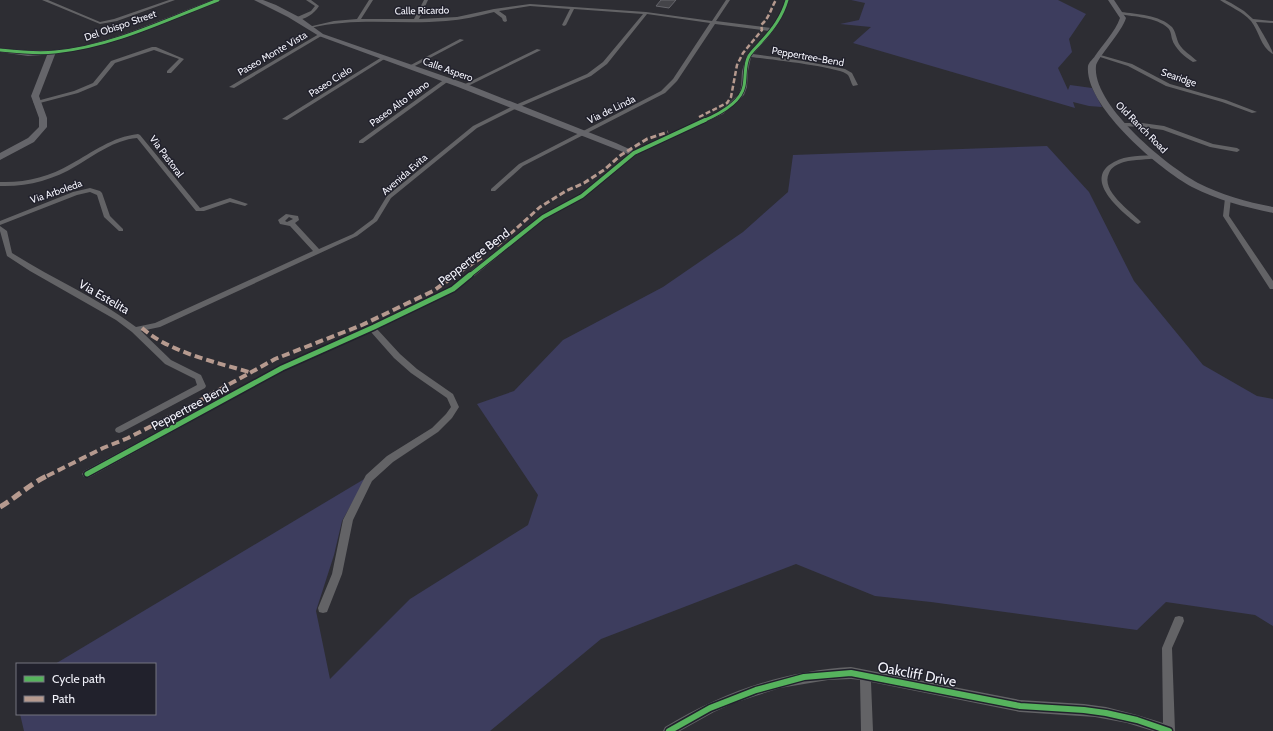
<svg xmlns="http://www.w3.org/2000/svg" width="1273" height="731" font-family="Cabin,sans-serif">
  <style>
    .green { fill: #3d3d5e }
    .building { fill: #444449; stroke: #66666c }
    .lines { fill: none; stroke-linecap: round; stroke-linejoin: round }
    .street { fill: #636366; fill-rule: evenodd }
    .secondary { fill: #65656a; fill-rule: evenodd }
    .primary { fill: #646469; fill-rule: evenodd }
    .quiet-far3 { stroke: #b69a8f; stroke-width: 2.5; stroke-dasharray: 5 2.5; stroke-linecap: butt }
    .quiet-far2 { stroke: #b69a8f; stroke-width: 3; stroke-dasharray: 6 3; stroke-linecap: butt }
    .quiet-far1 { stroke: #b69a8f; stroke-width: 4; stroke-dasharray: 8 4; stroke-linecap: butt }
    .quiet { stroke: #b69a8f; stroke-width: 5; stroke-dasharray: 10 5; stroke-linecap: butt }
    .cycleway-far3-casing { stroke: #21212c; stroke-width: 4.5 }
    .cycleway-far2-casing { stroke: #21212c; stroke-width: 6 }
    .cycleway-far1-casing { stroke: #21212c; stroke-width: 8 }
    .cycleway-casing { stroke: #21212c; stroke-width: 9 }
    .cycleway-far3 { stroke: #56b35d; stroke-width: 3 }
    .cycleway-far2 { stroke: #56b35d; stroke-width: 4 }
    .cycleway-far1 { stroke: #56b35d; stroke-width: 5 }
    .cycleway { stroke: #56b35d; stroke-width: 6 }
    .labels { text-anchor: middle; stroke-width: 3; stroke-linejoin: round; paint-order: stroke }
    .far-street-label { font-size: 10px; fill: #f3f3fb; stroke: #21212c }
    .street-label { font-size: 12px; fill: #f3f3fb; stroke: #21212c }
    .near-street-label { font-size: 14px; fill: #f3f3fb; stroke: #21212c }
  </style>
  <rect width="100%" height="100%" fill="#2d2d33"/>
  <g class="green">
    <polygon points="851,0 1058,0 1086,14 1069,39 1072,52 1058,68 1068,90 1070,85 1092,88 1102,107 1089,106 1073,102 1075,108 853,43 871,27 840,24 859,20 865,3"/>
    <polygon points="1047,146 1089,192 1134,281 1203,365 1257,396 1273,399 1273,626 1255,615 1166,602 1137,630 931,602 875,596 796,564 601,639 490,731 24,731 20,714 155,714 155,664 55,664 366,478 342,521 334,555 316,611 330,679 410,599 528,525 538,495 477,404 514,391 563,340 663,287 743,232 788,192 793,155"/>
  </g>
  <polygon class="building" points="661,0 676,0 669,8 656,6"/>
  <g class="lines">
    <g class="street">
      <polygon points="42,0 48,0 100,22 114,19 169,0 175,0 117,21 100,24"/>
      <path d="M 306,0 L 311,0 L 319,6 C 314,14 305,20 295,20 L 295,18 L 311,11 L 315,6 Z"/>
      <path d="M 369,0 L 373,0 L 361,19 L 414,19 L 424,0 L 428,0 L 419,19 L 457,17 L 494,9 L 530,4 L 646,12 L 712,21 L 726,0 L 730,0 L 716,21 L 771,28 L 781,13 L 785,0 L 789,0 C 782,23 769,37 753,54 L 803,61 L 845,69 L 852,73 L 858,85 L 853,86 C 851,83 850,78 848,75 C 841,67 766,59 751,57 L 748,71 L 747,87 L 744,95 L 723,114 L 636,154 L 584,197 L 545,218 L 456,291 L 377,329 L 400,354 L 417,369 L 453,394 L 459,407 L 452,418 L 438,432 L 393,462 L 372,481 L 353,520 L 342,574 L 327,612 L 323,613 L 319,612 L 318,608 L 332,574 L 343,520 L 366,475 L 387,456 L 432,428 L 446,414 L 451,407 L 447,398 L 411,373 L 394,358 L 371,332 L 285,370 L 90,477 L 87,478 L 84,477 L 82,474 L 84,471 L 279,366 L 371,325 L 450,287 L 541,216 L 580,195 L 632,152 L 719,112 L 739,94 L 741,87 L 742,71 L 747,55 L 769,31 L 715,24 L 677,81 L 665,93 L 523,166 L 495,191 L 491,191 L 491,189 L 519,164 L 661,91 L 673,79 L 710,23 L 647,14 L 607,64 L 591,76 L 517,108 L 477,128 L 391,198 L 377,221 L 357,236 L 160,327 L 141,331 L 171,360 L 201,375 L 206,386 L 205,388 L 122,432 L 119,433 L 116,432 L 115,430 L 116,428 L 197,385 L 195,379 L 165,364 L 132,332 L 116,320 L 30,271 L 7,256 L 0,231 L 0,226 L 7,231 L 12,253 C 53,279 98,298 136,327 L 155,323 L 313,251 L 290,226 L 280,224 L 278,220 L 286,214 L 298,216 L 299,220 L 295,223 L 319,249 L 353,234 L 373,219 L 387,196 L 473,126 L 513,106 L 587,74 L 603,62 L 643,14 L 574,9 L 566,25 L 564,26 L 562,25 L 570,9 L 530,6 L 499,11 L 506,16 L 507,21 L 505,22 L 503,21 L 502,18 L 494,12 C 478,16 462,20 446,21 C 399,25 357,17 310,28 L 308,27 L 334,21 L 357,19 ZM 289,217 L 293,219 L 287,222 L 285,221 Z"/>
      <path d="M 1220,0 L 1225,0 L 1231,3 L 1244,11 L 1253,19 L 1273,21 L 1273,23 L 1256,22 C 1259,27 1273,50 1273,54 C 1261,48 1259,31 1251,21 C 1242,11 1230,7 1220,0 Z"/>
      <path d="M 1121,12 C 1136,14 1160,15 1172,27 C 1176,32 1176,38 1179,44 C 1184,52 1191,55 1197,61 L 1193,62 C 1185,57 1175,49 1172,39 C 1171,35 1171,31 1168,28 C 1156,17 1135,17 1119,14 L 1119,13 Z"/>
      <polygon points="319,34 323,35 234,88 229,87"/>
      <polygon points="460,39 464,40 411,68 407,67"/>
      <polygon points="152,47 156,47 184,59 171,73 167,73 167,71 179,59 154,50 115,63 97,85 78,93 36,104 33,102 74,91 93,83 111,61"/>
      <polygon points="537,49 541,50 466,87 461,86"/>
      <polygon points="1097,54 1132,64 1170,84 1226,100 1257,112 1252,113 1222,102 1166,86 1128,66 1097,56"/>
      <polygon points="382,57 386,58 287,120 282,119"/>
      <polygon points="445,79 450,80 363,143 359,143 359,141"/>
      <polygon points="1122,123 1142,123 1164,126 1213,144 1237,148 1240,150 1237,152 1210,147 1163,130 1142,127 1120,126 1119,125"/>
      <path d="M 138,134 L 140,135 L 200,208 L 230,198 L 248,204 L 245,206 L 230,202 L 204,211 L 196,211 L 137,138 C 114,140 95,155 76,166 C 53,180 27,187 0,186 L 0,182 C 25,183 49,177 71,164 C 93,152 112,137 138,134 Z"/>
      <path d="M 1156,155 L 1158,156 L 1158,158 C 1147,160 1135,159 1124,162 C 1118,164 1111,167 1109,173 C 1100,191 1131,211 1141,222 L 1138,224 L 1136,223 C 1120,210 1082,179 1114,162 C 1126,155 1143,156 1156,155 Z"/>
      <polygon points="90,188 100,191 102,193 110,216 123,229 123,231 119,231 104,217 97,195 90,192 77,195 0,225 0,221 73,192"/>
      <polygon points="1228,196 1231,198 1229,216 1273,281 1273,289 1270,289 1223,216 1225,198"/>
      <path d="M 1179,616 L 1183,617 L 1184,621 L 1172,648 L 1175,731 L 1153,731 L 1127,723 L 1095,717 L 1020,712 L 871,682 L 873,731 L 861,731 L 860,680 L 851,679 L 828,680 L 780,688 L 734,703 L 714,712 L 680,731 L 663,731 L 665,727 C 723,692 783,671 851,667 L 1020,700 L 1084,704 L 1106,707 L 1137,715 L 1163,723 L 1162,648 L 1175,617 Z"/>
    </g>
    <g class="secondary">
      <polygon points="254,0 263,0 276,5 301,18 323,34 464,83 616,143 638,153 637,155 631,155 458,87 319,36 288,17"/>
      <path d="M 1108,0 L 1114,0 L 1126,18 C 1122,32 1097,58 1096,66 C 1092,105 1167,166 1198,183 C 1222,195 1247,202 1273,207 L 1273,213 C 1245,207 1217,200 1192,187 C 1160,170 1084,106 1088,66 C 1089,62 1093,59 1095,56 C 1103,44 1115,32 1120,18 Z"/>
      <polygon points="49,50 52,50 56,52 39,96 47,118 47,127 34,142 0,160 0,153 28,138 39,127 39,118 31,96"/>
    </g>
    <path class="primary" d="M 212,0 L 221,0 L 141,32 L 84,49 L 56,54 L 28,56 L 0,52 L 0,48 C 18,50 36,51 55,50 C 109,45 161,19 212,0 Z"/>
    <path class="quiet-far3" d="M 699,117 L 727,103 L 731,97 L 737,65 L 743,53 L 762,30 L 761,25 C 770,17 770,10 776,0"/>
    <g class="quiet-far2">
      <polyline points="497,246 540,207 566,191 584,183 604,170 621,155 647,139 668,132"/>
      <polyline points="454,276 483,257"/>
    </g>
    <g class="quiet-far1">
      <path d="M 142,328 C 169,352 215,362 249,372"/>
      <polyline points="47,476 103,448 128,438 179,412 275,359 362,325 433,291 456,275"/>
    </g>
    <path class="quiet" d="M 0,507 C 17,497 31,483 49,475"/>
    <defs>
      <g id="cycleway-far3">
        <path d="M 0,50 C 19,52 36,54 55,52 C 111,47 166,20 218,0"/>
        <path d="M 703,121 C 717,115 741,103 744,86 C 746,76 744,65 749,56 C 752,51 758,46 761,42 C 773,29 782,17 787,0"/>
      </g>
      <polyline id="cycleway-far2" points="469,276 543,217 582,196 634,153 705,120"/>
      <polyline id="cycleway-far1" points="87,474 282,368 374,327 453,289 470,275"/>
      <polyline id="cycleway" points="669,731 710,708 756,690 804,677 851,673 1020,706 1084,710 1106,713 1137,720 1169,731"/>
    </defs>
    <use href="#cycleway-far3" class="cycleway-far3-casing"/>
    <use href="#cycleway-far2" class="cycleway-far2-casing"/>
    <use href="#cycleway-far1" class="cycleway-far1-casing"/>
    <use href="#cycleway" class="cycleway-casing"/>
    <use href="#cycleway-far3" class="cycleway-far3"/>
    <use href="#cycleway-far2" class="cycleway-far2"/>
    <use href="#cycleway-far1" class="cycleway-far1"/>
    <use href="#cycleway" class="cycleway"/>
  </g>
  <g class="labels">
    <g class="far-street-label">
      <text transform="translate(422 10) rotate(-1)" y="4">Calle Ricardo</text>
      <text transform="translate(120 25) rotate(-19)" y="4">Del Obispo Street</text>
      <text transform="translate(272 53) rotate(-30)" y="4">Paseo Monte Vista</text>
      <text transform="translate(808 56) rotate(10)" y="4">Peppertree-Bend</text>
      <text transform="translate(448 69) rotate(20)" y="4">Calle Aspero</text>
      <text transform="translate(1179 77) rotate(19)" y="4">Searidge</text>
      <text transform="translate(330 81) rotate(-32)" y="4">Paseo Cielo</text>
      <text transform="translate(399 103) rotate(-36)" y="4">Paseo Alto Plano</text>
      <text transform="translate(611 109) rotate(-26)" y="4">Via de Linda</text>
      <text transform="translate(1142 127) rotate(45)" y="4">Old Ranch Road</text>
      <text transform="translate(167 156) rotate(53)" y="4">Via Pastoral</text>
      <text transform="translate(404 174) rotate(-41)" y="4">Avenida Evita</text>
      <text transform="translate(56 191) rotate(-19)" y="4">Via Arboleda</text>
    </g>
    <g class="street-label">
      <text transform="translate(474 257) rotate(-37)" y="4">Peppertree Bend</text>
      <text transform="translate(104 297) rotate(30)" y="4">Via Estelita</text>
      <text transform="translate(190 407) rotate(-28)" y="4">Peppertree Bend</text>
    </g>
    <g class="near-street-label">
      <text transform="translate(917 674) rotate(11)" y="5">Oakcliff Drive</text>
    </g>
  </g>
  <rect x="16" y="663" width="140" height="52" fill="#21212c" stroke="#75757f"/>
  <rect x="24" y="676" width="20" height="6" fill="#56b35d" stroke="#75757f"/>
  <text x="52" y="683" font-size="12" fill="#f3f3fb">Cycle path</text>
  <rect x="24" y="696" width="20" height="6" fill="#b69a8f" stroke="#75757f"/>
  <text x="52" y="703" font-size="12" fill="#f3f3fb">Path</text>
</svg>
